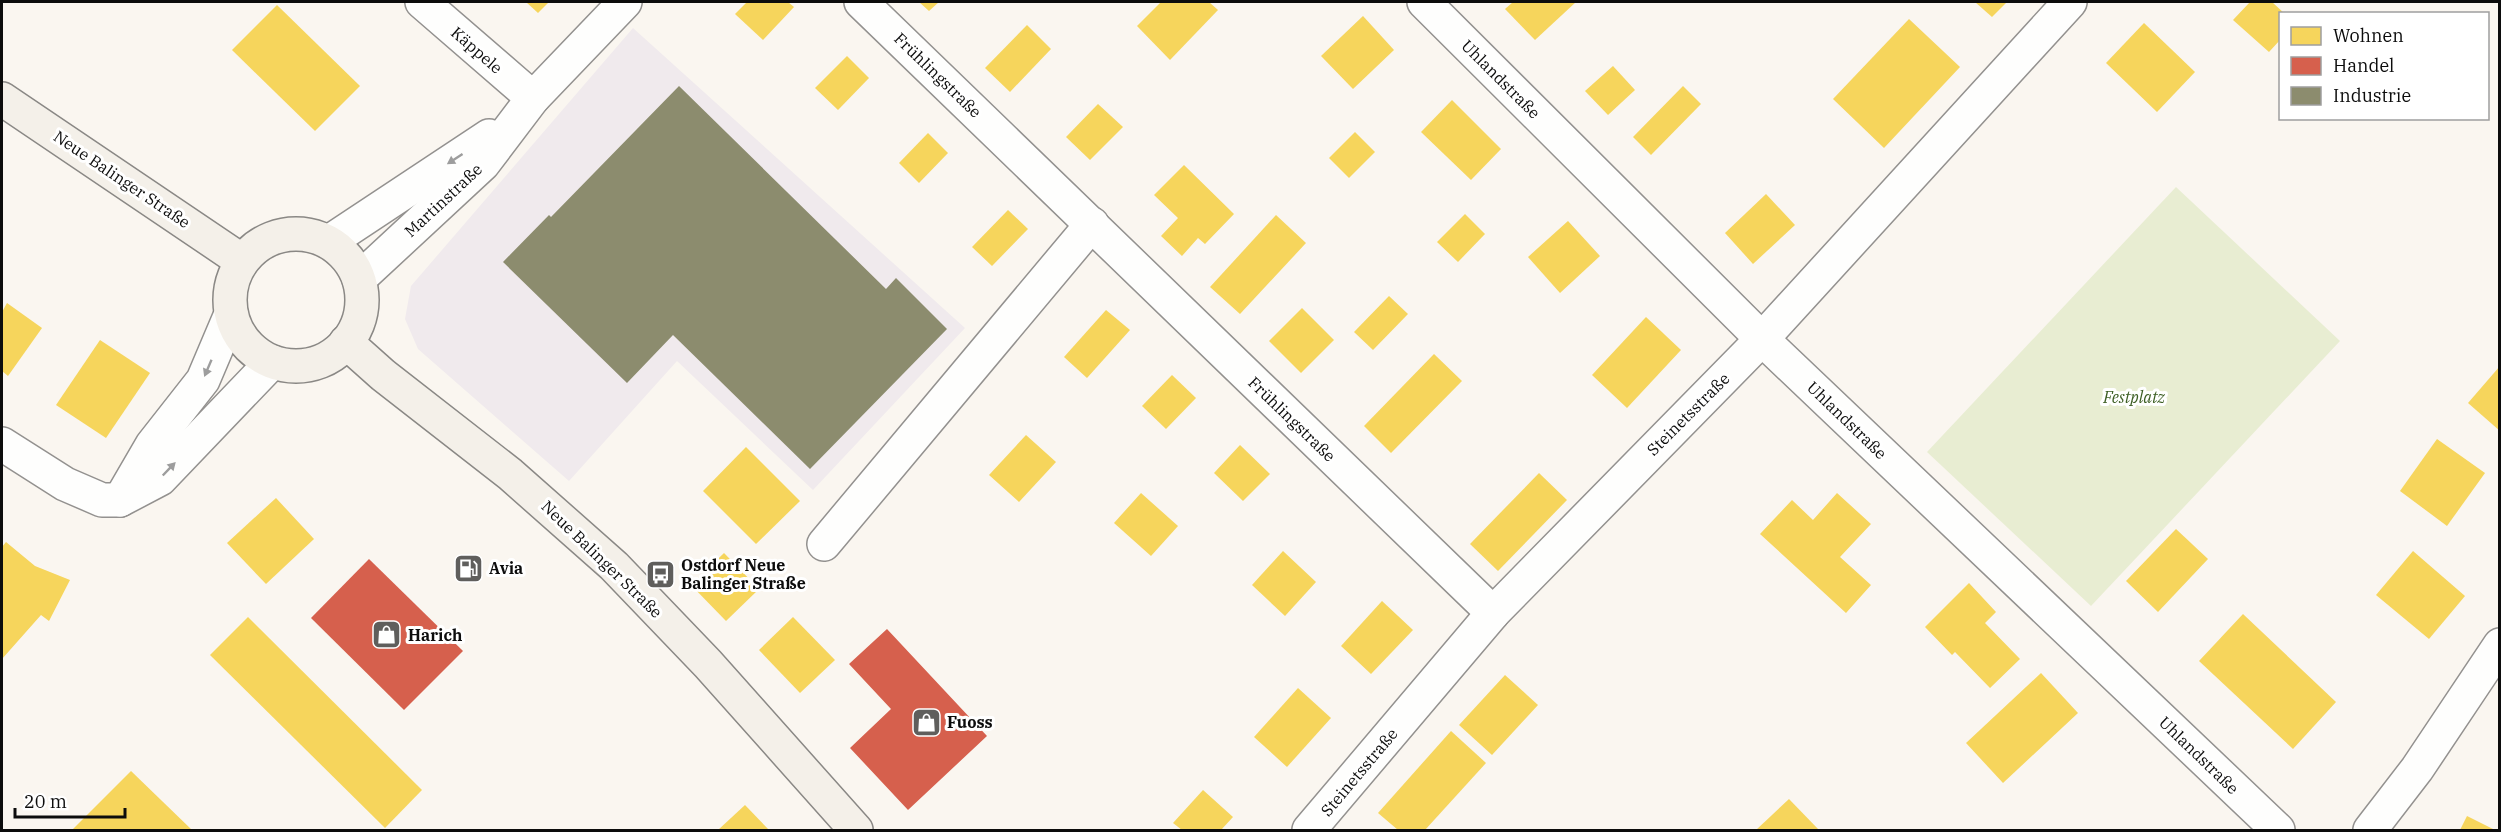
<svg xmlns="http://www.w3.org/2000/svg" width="2501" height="832" font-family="'IBM Plex Serif',serif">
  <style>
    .industrial { fill: #f0eaed }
    .green { fill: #e8edd2 }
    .homes { fill: #f6d55c }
    .shops { fill: #d6604d }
    .industry { fill: #8c8c6e }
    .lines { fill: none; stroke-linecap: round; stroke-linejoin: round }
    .minor-casing { stroke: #93918f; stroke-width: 36 }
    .secondary-casing { stroke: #8a8885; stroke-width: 36 }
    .minor { stroke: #fefefd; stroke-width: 33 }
    .secondary { stroke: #f4f0e9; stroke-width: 33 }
    .oneway { fill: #9d9d9d }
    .labels { text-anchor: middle; stroke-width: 6; stroke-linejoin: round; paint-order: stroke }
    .street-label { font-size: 16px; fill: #0c0c0c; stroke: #fff }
    .park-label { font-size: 16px; font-style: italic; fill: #3c5e23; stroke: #fff }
    .poi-label { font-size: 16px; font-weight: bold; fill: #0c0c0c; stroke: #fff; text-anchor: start }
  </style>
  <rect width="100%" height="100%" fill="#faf6f0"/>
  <polygon class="industrial" points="633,28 965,328 813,490 677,361 569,481 418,349 405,319 411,286"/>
  <polygon class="green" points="2176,187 2340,341 2091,606 1927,452"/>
  <g class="homes">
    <polygon points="526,2 549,2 538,13"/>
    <polygon points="747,2 788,2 794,7 763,40 735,14"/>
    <polygon points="919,2 939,2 929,11"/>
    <polygon points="1161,2 1209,2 1218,10 1170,60 1137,26"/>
    <polygon points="1513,2 1576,2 1535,40 1505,9"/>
    <polygon points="1975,2 2007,2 1992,17"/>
    <polygon points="2250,2 2272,2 2285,14 2280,14 2280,40 2269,52 2233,20"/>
    <polygon points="277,5 360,86 315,131 232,50"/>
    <polygon points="1363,16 1394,50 1353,89 1321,56"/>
    <polygon points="1909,19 1960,67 1884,148 1833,99"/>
    <polygon points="2144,23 2195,72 2157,112 2106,63"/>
    <polygon points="1027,25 1051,49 1010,92 985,68"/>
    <polygon points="847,56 869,78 838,110 815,88"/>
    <polygon points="1613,66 1635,90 1608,115 1585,91"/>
    <polygon points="1683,86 1701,104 1651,155 1633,137"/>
    <polygon points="1452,100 1501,149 1471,180 1421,132"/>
    <polygon points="1098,104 1123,127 1090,160 1066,137"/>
    <polygon points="1355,132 1375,152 1349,178 1329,158"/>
    <polygon points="928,133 948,153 919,183 899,163"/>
    <polygon points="1184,165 1234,214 1205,244 1198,238 1182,256 1161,236 1178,218 1154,195"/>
    <polygon points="1766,194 1795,225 1753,264 1725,233"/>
    <polygon points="1008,210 1028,229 992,266 972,247"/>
    <polygon points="1465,214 1485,234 1458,262 1437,242"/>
    <polygon points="1276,215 1306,243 1240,314 1210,287"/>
    <polygon points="1568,221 1600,256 1560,293 1528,257"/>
    <polygon points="1389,296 1408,314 1373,350 1354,332"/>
    <polygon points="7,303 42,328 8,376 2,371 2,312"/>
    <polygon points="1302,308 1334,340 1301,373 1269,341"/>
    <polygon points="1106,310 1130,330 1087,378 1064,357"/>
    <polygon points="1646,317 1681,350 1627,408 1592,375"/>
    <polygon points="100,340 150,373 106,438 56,405"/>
    <polygon points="1434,354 1462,381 1391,453 1364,426"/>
    <polygon points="2500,366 2500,431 2468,403"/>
    <polygon points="1172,375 1196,398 1166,429 1142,406"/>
    <polygon points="1026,435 1056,462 1019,502 989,475"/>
    <polygon points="2437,439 2485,473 2447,526 2400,491"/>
    <polygon points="1240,445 1270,474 1243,501 1214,473"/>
    <polygon points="746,447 800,501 756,544 703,491"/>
    <polygon points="1539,473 1567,500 1498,571 1470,544"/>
    <polygon points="1141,493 1178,526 1151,556 1114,523"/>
    <polygon points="1837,493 1871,524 1840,557 1871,585 1846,613 1760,534 1792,500 1813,520"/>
    <polygon points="276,498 314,539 266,584 227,543"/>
    <polygon points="2176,529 2208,559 2158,612 2126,581"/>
    <polygon points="6,542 35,566 70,580 49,621 41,615 2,659 2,547"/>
    <polygon points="1283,551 1316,582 1285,616 1252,585"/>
    <polygon points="2413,551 2465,596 2429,639 2376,595"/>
    <polygon points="724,553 759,589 726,621 691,585"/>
    <polygon points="1969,583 1996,612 1985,623 2020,659 1990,688 1955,652 1952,655 1925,627"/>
    <polygon points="1382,601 1413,630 1371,674 1341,646"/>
    <polygon points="2243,614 2336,702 2293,749 2199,661"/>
    <polygon points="248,617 422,790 385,828 210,655"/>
    <polygon points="793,617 835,660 800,693 759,650"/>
    <polygon points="2041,673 2078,713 2003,783 1966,743"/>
    <polygon points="1505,675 1538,705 1492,755 1459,725"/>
    <polygon points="1298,688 1331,718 1287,767 1254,737"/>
    <polygon points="1451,731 1486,763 1425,830 1398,830 1378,813"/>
    <polygon points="131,771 192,830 72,830"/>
    <polygon points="1203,790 1233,817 1221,830 1182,830 1173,823"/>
    <polygon points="1789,799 1819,830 1756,830"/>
    <polygon points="745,805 769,830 718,830"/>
    <polygon points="2467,816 2495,830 2460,830"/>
  </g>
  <g class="shops">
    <polygon points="369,559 463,651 404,710 311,618"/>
    <polygon points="887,629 987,736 908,810 850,748 891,709 849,664"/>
  </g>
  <polygon class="industry" points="679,86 886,289 896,278 947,329 810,469 673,335 627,383 503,262 549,215 551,217"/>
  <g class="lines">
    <defs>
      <g id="minor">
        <polyline points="422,2 533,98"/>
        <polyline points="861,2 1493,613"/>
        <polyline points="1424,2 1762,339 2278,830"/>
        <polyline points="329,242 489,136"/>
        <polyline points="359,279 483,164 533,98 625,2"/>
        <polyline points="2,444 65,484 102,500 120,500 160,479 272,362"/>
        <polyline points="120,500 152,445 203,380 231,314"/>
        <polyline points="824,544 1092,224"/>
        <polyline points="1309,830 1493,613 1762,339 2070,2"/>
        <polyline points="2370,830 2417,769 2500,645"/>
      </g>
      <g id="secondary">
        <polyline points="2,99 242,261"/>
        <circle cx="296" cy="300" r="66"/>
        <polyline points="346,342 383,375 510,474 614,566 708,664 856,830"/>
      </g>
    </defs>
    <use href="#minor" class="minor-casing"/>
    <use href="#secondary" class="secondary-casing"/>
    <use href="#minor" class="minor"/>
    <use href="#secondary" class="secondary"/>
  </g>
  <defs><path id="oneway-solid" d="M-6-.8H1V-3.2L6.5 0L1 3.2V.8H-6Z" transform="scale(1.5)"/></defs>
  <g class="oneway">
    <use href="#oneway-solid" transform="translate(455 159) rotate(147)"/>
    <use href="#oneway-solid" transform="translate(208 368) rotate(113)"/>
    <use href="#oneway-solid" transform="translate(169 469) rotate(-46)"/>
  </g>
  <defs>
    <symbol id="fuel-square" viewBox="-11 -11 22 22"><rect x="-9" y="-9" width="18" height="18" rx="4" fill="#5f5e5c" stroke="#fff"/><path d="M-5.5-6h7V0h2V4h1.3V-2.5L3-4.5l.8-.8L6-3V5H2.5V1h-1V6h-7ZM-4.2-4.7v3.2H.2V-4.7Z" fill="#fff"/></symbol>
    <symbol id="bus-square" viewBox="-11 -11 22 22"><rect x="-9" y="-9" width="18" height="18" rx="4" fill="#5f5e5c" stroke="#fff"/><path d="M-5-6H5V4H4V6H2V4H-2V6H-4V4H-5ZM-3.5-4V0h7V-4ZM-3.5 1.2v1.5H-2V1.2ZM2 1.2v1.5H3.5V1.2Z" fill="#fff"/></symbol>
    <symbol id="shop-square" viewBox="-11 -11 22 22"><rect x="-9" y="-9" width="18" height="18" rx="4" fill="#5f5e5c" stroke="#fff"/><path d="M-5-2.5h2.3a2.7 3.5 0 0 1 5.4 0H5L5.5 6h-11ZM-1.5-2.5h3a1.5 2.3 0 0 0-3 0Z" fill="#fff"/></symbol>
  </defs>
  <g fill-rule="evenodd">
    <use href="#fuel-square" x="452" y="552" width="33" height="33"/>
    <use href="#bus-square" x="644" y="558" width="33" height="33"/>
    <use href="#shop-square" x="370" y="618" width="33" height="33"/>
    <use href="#shop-square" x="910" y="706" width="33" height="33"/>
  </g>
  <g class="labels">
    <g class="street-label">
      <text transform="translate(477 50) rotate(41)" y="6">Käppele</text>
      <text transform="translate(938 75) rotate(44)" y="6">Frühlingstraße</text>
      <text transform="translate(1501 79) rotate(45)" y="6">Uhlandstraße</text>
      <text transform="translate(122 179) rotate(34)" y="6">Neue Balinger Straße</text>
      <text transform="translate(443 200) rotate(-43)" y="6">Martinstraße</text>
      <text transform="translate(1688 414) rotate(-45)" y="6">Steinetsstraße</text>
      <text transform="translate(1292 419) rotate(44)" y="6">Frühlingstraße</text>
      <text transform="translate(1847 420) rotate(44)" y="6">Uhlandstraße</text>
      <text transform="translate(602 559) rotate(44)" y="6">Neue Balinger Straße</text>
      <text transform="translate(2199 755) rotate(44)" y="6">Uhlandstraße</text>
      <text transform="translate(1359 772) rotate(-50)" y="6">Steinetsstraße</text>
    </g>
    <g class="park-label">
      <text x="2134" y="403">Festplatz</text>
    </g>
    <g class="poi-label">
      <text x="681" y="571">Ostdorf Neue<tspan x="681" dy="18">Balinger Straße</tspan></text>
      <text x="489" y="574">Avia</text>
      <text x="408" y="641">Harich</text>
      <text x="947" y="728">Fuoss</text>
    </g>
  </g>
  <rect width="2501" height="832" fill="none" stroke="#0c0c0c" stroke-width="6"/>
  <rect x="2279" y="12" width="210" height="108" fill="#ffffff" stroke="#9e9e9e" stroke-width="1.5"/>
  <rect x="2291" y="27" width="30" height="18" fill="#f6d55c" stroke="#9e9e9e" stroke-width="1.5"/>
  <text x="2333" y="42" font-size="18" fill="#0c0c0c">Wohnen</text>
  <rect x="2291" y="57" width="30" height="18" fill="#d6604d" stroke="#9e9e9e" stroke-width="1.5"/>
  <text x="2333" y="72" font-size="18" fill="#0c0c0c">Handel</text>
  <rect x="2291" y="87" width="30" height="18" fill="#8c8c6e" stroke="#9e9e9e" stroke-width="1.5"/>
  <text x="2333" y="102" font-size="18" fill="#0c0c0c">Industrie</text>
  <path d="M15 808v9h110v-9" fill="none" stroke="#0c0c0c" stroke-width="3"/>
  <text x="24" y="808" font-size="18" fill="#0c0c0c" stroke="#ffffff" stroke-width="4.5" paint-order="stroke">20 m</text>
</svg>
